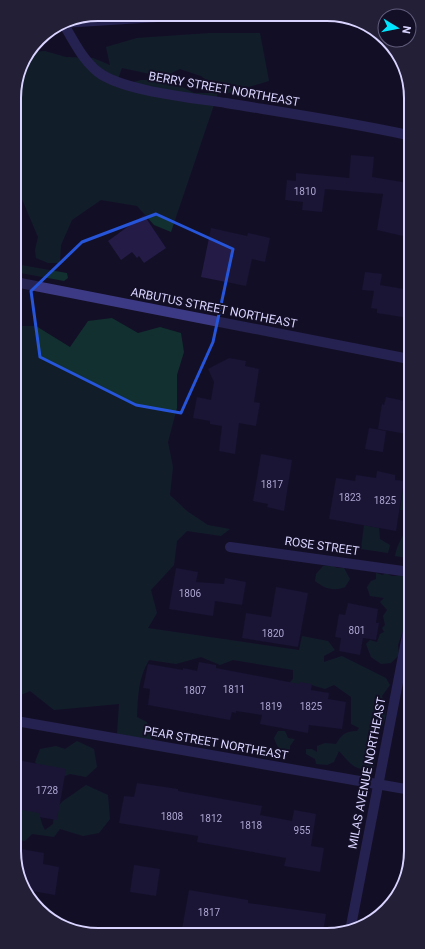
<svg xmlns="http://www.w3.org/2000/svg" width="425" height="949" font-family="Roboto,sans-serif">
  <style>
    .green { fill: #12302f }
    .building { fill: #241b47 }
    .lines { fill: none; stroke-linecap: round; stroke-linejoin: round }
    .minor { stroke: #3d3a85; stroke-width: 10 }
    .marked { fill: none; stroke: #2655da; stroke-width: 3; stroke-linejoin: round }
    .labels { text-anchor: middle; stroke-width: 4; stroke-linejoin: round; paint-order: stroke }
    .number-label { font-size: 10px; fill: #aca6d1 }
    .street-label { font-size: 12px; fill: #d9d4ff; stroke: #130f26 }
    .rim { fill: none; stroke: #d9d4ff; stroke-width: 2 }
  </style>
  <rect width="100%" height="100%" fill="#130f26"/>
  <g class="green">
    <path d="M 210,33 L 260,33 L 269,81 L 225,94 L 201,76 L 180,69 L 164,77 L 122,68 L 115,87 L 141,80 L 169,80 L 194,93 L 218,93 L 171,232 L 154,225 L 137,206 L 101,200 L 72,220 L 61,245 L 60,263 L 48,263 L 36,258 L 35,250 L 38,237 L 19,192 L 15,185 C 14,147 6,82 29,52 L 45,51 L 66,57 L 93,58 L 110,65 L 106,47 L 137,38 Z"/>
    <polygon points="15,264 67,273 68,278 64,281 15,272"/>
    <path d="M 112,318 L 138,333 L 160,327 L 181,333 L 184,352 L 177,375 L 177,408 L 168,442 L 173,467 L 170,495 L 187,511 L 208,525 L 230,529 L 221,536 L 187,531 L 177,541 L 174,565 L 151,590 L 157,613 L 148,628 L 299,650 L 302,636 L 328,641 L 335,650 L 324,656 L 324,662 L 342,656 L 386,678 L 390,685 L 382,696 C 388,714 387,723 374,737 L 376,757 L 374,767 C 355,773 351,764 339,751 L 334,762 L 327,765 L 316,764 L 315,759 L 306,754 L 306,749 L 312,749 L 317,752 L 317,746 L 325,743 L 336,744 C 342,734 346,731 357,731 L 359,728 L 351,724 L 351,697 L 334,685 L 325,689 L 308,684 L 284,688 L 293,679 L 293,670 L 233,660 L 220,665 L 201,657 L 176,664 L 149,660 C 138,679 138,696 137,717 L 147,722 L 152,740 L 117,734 L 119,704 L 54,710 L 30,691 L 16,697 L 15,326 L 36,326 L 70,347 L 88,321 Z"/>
    <polygon points="406,477 409,477 409,504 406,510 400,510 404,482 403,481"/>
    <path d="M 410,516 L 410,556 L 407,558 L 395,556 C 397,541 408,532 410,516 Z"/>
    <polygon points="364,525 379,528 380,539 390,545 388,553 361,549"/>
    <path d="M 331,565 L 337,568 L 344,568 L 350,579 L 345,587 C 333,592 324,588 315,581 L 316,574 L 323,566 Z"/>
    <path d="M 386,572 C 394,581 398,572 410,575 L 410,620 L 402,633 L 398,645 L 399,655 L 391,663 L 381,664 L 371,657 L 366,644 L 370,640 L 377,642 L 380,634 L 384,632 L 382,628 L 385,625 L 383,616 L 387,610 L 380,602 L 384,598 L 370,596 L 367,587 L 371,581 L 376,579 L 376,573 L 383,575 Z"/>
    <path d="M 278,731 L 285,731 L 288,738 L 295,739 L 290,746 L 290,752 C 279,751 277,747 274,738 Z"/>
    <polygon points="77,741 94,749 97,767 86,777 70,774 60,778 49,777 35,762 40,749 56,746 65,749"/>
    <polygon points="86,785 108,795 110,819 99,833 83,836 60,829 54,837 32,834 25,841 17,840 17,808 23,802 39,813 42,824 45,830 53,824 54,810 63,801"/>
  </g>
  <g class="building">
    <polygon points="351,155 374,157 372,177 408,183 409,203 403,236 377,230 383,194 325,189 322,212 302,210 303,202 285,200 287,180 296,181 296,173 349,178"/>
    <polygon points="144,215 166,248 144,263 139,256 137,258 132,252 121,260 108,241"/>
    <polygon points="211,228 247,236 248,233 270,238 265,262 252,259 246,286 201,277"/>
    <polygon points="365,272 382,274 380,285 409,290 409,318 377,313 377,309 371,308 374,291 362,290"/>
    <polygon points="229,358 246,361 245,366 259,369 254,402 260,403 256,426 239,423 235,454 219,451 222,426 210,424 210,421 193,418 197,397 211,400 214,382 208,369"/>
    <polygon points="386,397 409,402 409,419 407,434 378,429 382,404 384,405"/>
    <polygon points="369,428 386,431 383,452 365,449"/>
    <polygon points="261,454 292,460 284,511 267,507 268,504 253,501"/>
    <polygon points="377,471 395,475 395,480 404,481 396,531 329,519 336,478 355,481 356,475 376,478"/>
    <polygon points="176,568 198,572 196,582 224,584 225,578 246,582 242,605 215,601 213,616 169,609"/>
    <polygon points="276,587 308,593 298,647 242,638 246,613 271,617"/>
    <polygon points="348,603 378,609 376,623 379,623 376,640 363,638 360,655 339,651 341,638 335,637 339,614 345,615"/>
    <polygon points="199,662 216,665 216,668 299,684 299,682 312,684 311,690 329,693 328,699 346,702 342,729 309,725 308,733 260,724 262,715 236,711 236,713 232,712 230,720 148,705 150,689 143,688 148,664 183,670 183,668 197,671"/>
    <polygon points="17,760 66,769 57,820 39,817 39,813 17,809"/>
    <polygon points="137,783 178,789 178,791 262,806 260,815 292,821 294,810 316,814 311,846 324,848 320,872 284,866 286,858 197,842 198,836 119,823 124,796 134,797"/>
    <polygon points="21,849 44,853 43,864 59,867 55,895 27,890 17,873"/>
    <polygon points="134,865 160,869 156,896 130,892"/>
    <polygon points="189,890 248,900 248,903 326,914 323,932 196,933 182,929"/>
  </g>
  <g class="lines">
    <g class="minor">
      <polyline points="62,23 189,15"/>
      <path d="M 63,23 C 73,40 82,59 98,72 C 122,91 194,98 226,103 C 287,113 348,122 408,135"/>
      <polyline points="15,282 409,359"/>
      <polyline points="230,547 410,572"/>
      <polyline points="16,721 411,790"/>
      <polyline points="350,931 410,620"/>
    </g>
  </g>
  <path d="M0 0H425V949H0ZM 156,214 L 233,249 L 213,342 L 181,413 L 136,405 L 40,357 L 31,291 L 82,242 Z" fill="#130f26" fill-opacity=".55" fill-rule="evenodd"/>
  <path class="marked" d="M 156,214 L 233,249 L 213,342 L 181,413 L 136,405 L 40,357 L 31,291 L 82,242 Z"/>
  <g class="labels">
    <g class="number-label">
      <text x="305" y="195">1810</text>
      <text x="272" y="488">1817</text>
      <text x="350" y="501">1823</text>
      <text x="385" y="504">1825</text>
      <text x="190" y="597">1806</text>
      <text x="357" y="634">801</text>
      <text x="273" y="637">1820</text>
      <text x="234" y="693">1811</text>
      <text x="195" y="694">1807</text>
      <text x="271" y="710">1819</text>
      <text x="311" y="710">1825</text>
      <text x="47" y="794">1728</text>
      <text x="172" y="820">1808</text>
      <text x="211" y="822">1812</text>
      <text x="251" y="829">1818</text>
      <text x="302" y="834">955</text>
      <text x="209" y="916">1817</text>
    </g>
    <g class="street-label">
      <text transform="translate(224 89) rotate(10)" y="4">BERRY STREET NORTHEAST</text>
      <text transform="translate(214 308) rotate(11)" y="4">ARBUTUS STREET NORTHEAST</text>
      <text transform="translate(322 546) rotate(8)" y="4">ROSE STREET</text>
      <text transform="translate(216 743) rotate(10)" y="4">PEAR STREET NORTHEAST</text>
      <text transform="translate(367 773) rotate(-79)" y="4">MILAS AVENUE NORTHEAST</text>
    </g>
  </g>
  <path d="M0 0H425V949H0ZM98 21H327A77 77 0 0 1 404 98V851A77 77 0 0 1 327 928H98A77 77 0 0 1 21 851V98A77 77 0 0 1 98 21Z" fill="#231f37" fill-rule="evenodd"/>
  <path class="rim" d="M98 21H327A77 77 0 0 1 404 98V851A77 77 0 0 1 327 928H98A77 77 0 0 1 21 851V98A77 77 0 0 1 98 21Z"/>
  <g transform="translate(397 28) rotate(100)"><circle r="19" fill="#130f26" stroke="#625e7d"/>
  <path d="M0-3L7 15L0 10L-7 15Z" fill="#00e5ff"/>
  <text y="-6" font-size="11" font-weight="bold" text-anchor="middle" fill="#d9d4ff">N</text>
  </g>
</svg>
